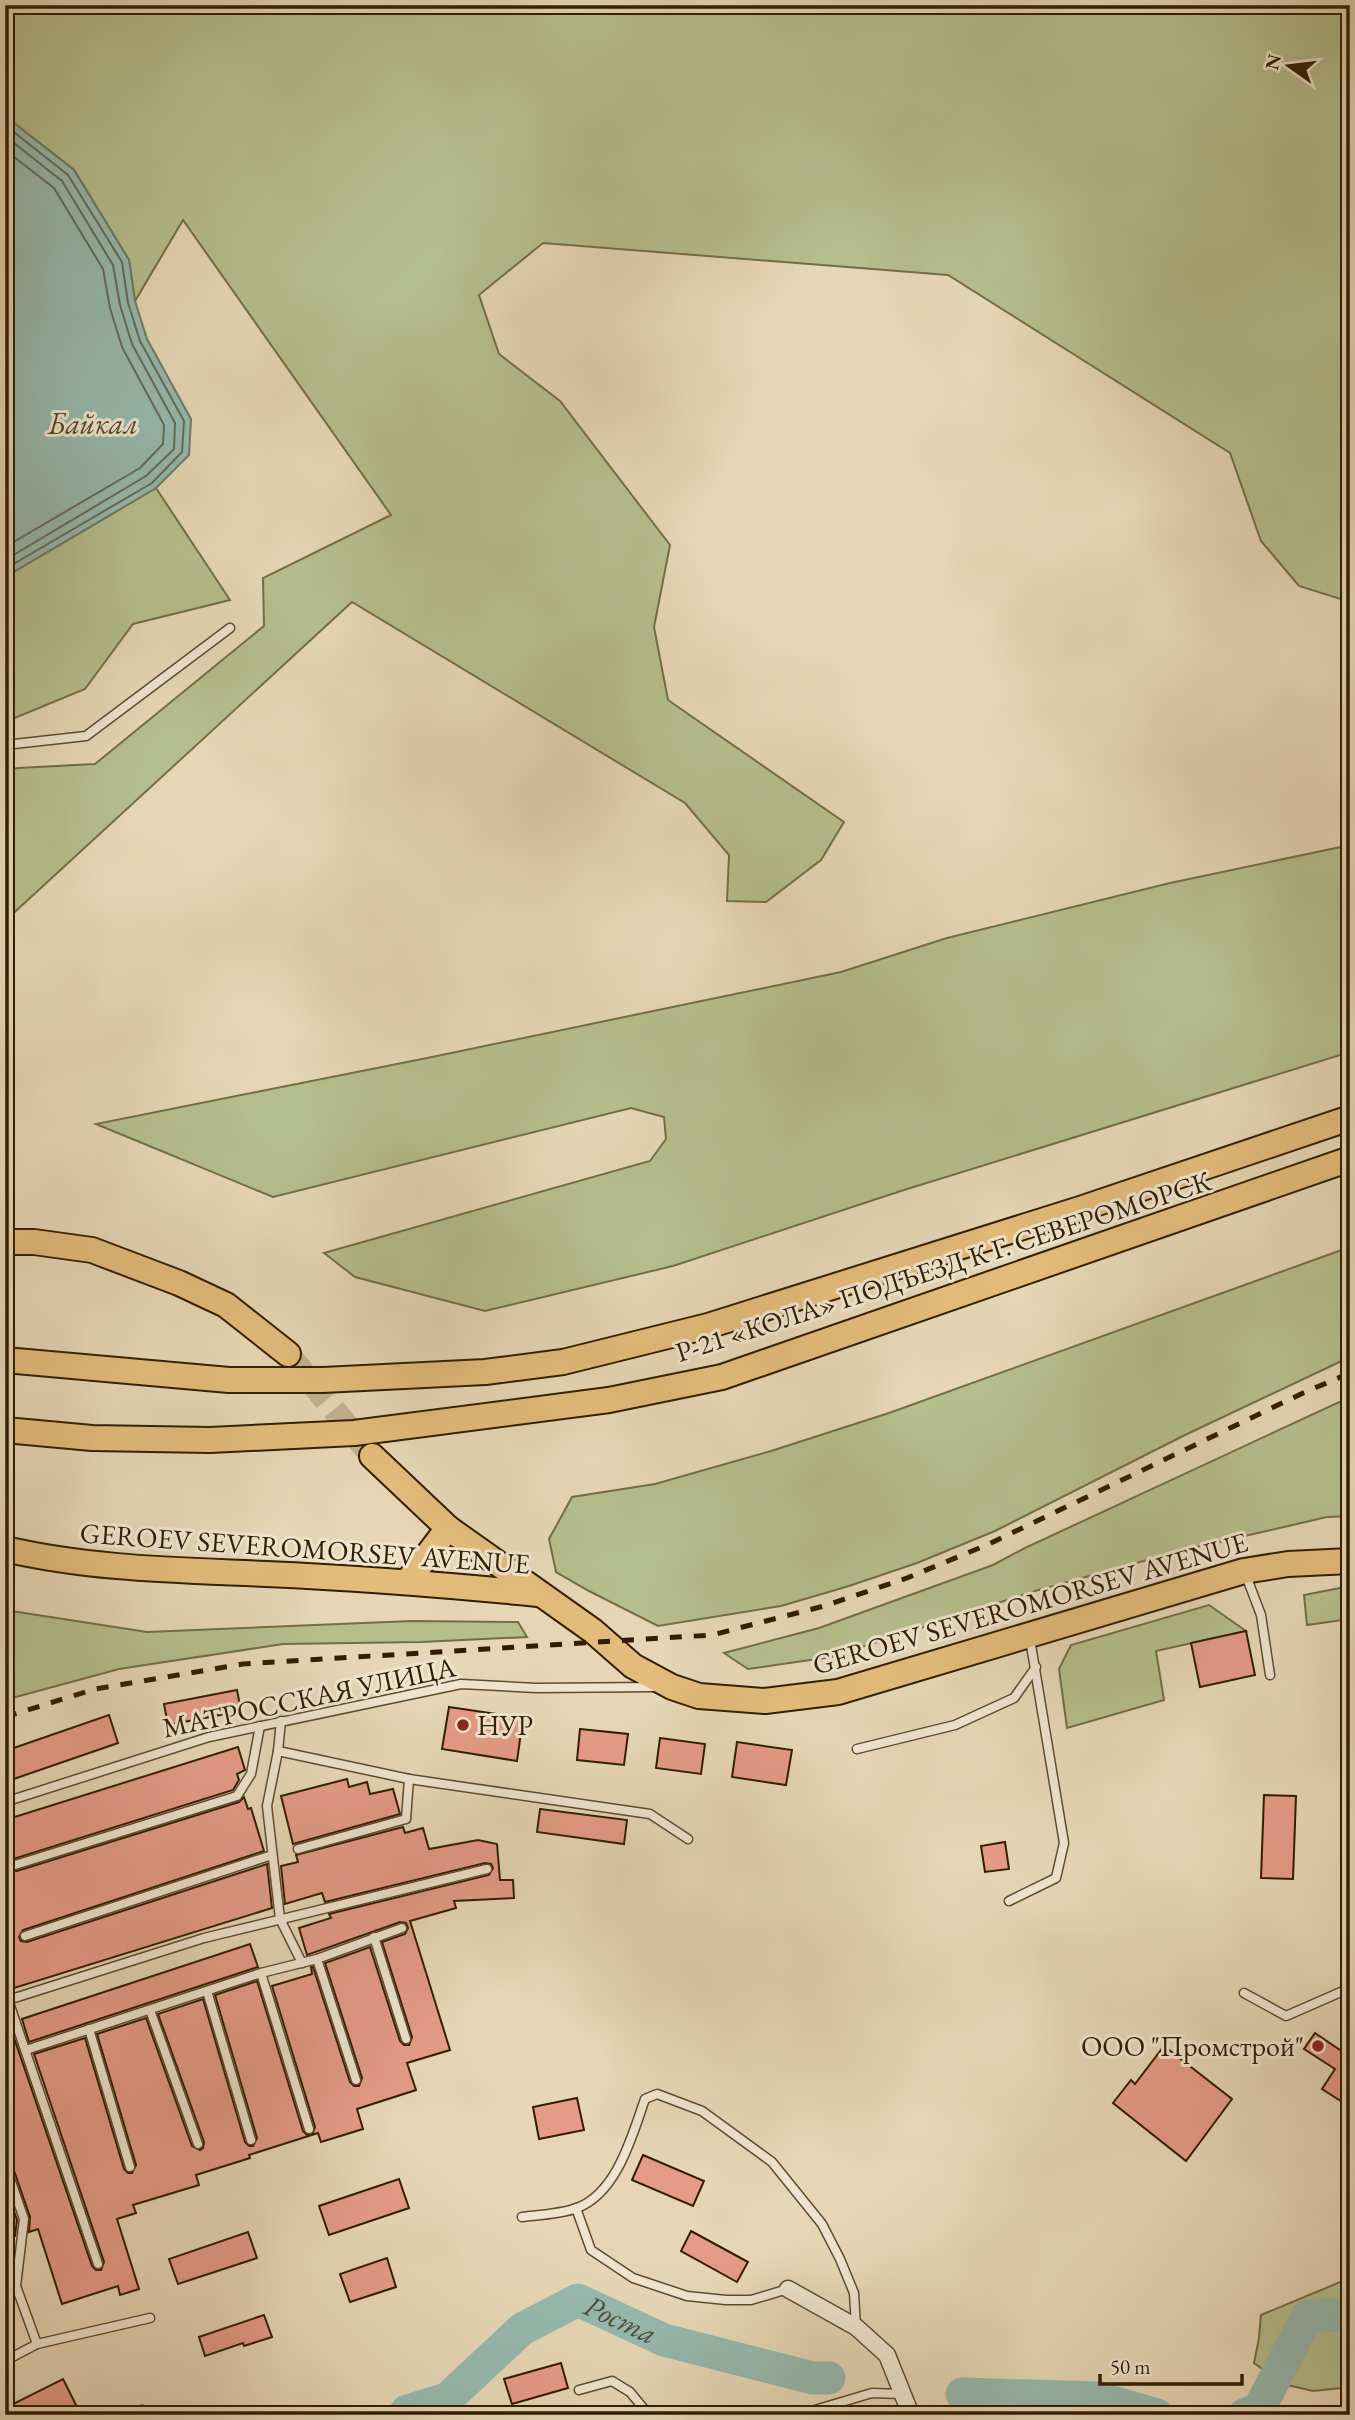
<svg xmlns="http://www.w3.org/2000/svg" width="1355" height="2420" font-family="'EB Garamond',serif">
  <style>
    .green { fill: #b5be8d; stroke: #736e48; stroke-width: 2 }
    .water { fill: #96b9ae; stroke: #6e7b69; stroke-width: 2 }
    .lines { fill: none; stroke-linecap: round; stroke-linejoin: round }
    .shore { stroke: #646c58; stroke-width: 2 }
    .river { stroke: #96b9ae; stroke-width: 33 }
    .building { fill: #e59b87; stroke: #311e02; stroke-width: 2 }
    .primary-tunnel { stroke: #c2b191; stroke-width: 24; stroke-dasharray: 24 12; stroke-linecap: butt }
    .service-casing { stroke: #5e4c2f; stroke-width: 11 }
    .minor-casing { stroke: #5e4c2f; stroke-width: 19 }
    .primary-casing { stroke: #311e02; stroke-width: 28 }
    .service { stroke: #efe4cf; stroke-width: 8 }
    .minor { stroke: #efe4cf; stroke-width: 16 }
    .primary { stroke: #e3bb7a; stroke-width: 24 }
    .rail { stroke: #311e02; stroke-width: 5; stroke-dasharray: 12 12; stroke-linecap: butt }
    .poi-dot { fill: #8f2418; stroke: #efe4cf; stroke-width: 2.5 }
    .labels { text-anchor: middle; stroke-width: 6; stroke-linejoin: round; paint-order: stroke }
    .street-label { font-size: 28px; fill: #311e02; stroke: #efe4cf }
    .poi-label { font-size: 28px; fill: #311e02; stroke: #efe4cf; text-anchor: start }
    .water-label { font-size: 30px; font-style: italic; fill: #4f4c36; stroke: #efe4cf }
  </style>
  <rect width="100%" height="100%" fill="#e6d6b5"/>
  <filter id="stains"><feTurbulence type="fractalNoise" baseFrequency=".00286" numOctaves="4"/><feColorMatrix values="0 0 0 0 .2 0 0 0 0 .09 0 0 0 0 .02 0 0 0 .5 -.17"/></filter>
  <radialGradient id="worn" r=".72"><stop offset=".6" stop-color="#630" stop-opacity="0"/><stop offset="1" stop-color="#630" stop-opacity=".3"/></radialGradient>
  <g class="green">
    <polygon points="5,5 1350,5 1350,602 1299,586 1261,541 1230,453 948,275 543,243 479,295 499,354 560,401 670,545 654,627 668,700 844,822 821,860 766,902 727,901 729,855 685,803 352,602 5,921 5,771 18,768 95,764 264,626 263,578 391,515 183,220 135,301 129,260 74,170 5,116"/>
    <polygon points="156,488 230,600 133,624 85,689 5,722 5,577"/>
    <polygon points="1350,845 1350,1052 904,1190 673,1266 485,1311 355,1277 324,1253 650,1161 666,1139 664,1117 631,1108 273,1197 96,1124 432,1057 841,972 947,938 1170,883"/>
    <polygon points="1350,1247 1350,1357 1185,1435 995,1531 917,1563 849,1586 781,1606 658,1626 589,1591 556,1572 549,1539 572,1497 655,1484 771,1451 889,1413"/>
    <polygon points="1350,1397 1350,1516 1327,1517 1180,1551 1035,1591 831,1657 748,1669 724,1653 819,1628 993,1565 1025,1548"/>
    <polygon points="1350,1586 1350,1619 1307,1625 1304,1595"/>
    <polygon points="1209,1605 1246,1631 1156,1651 1164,1700 1067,1728 1059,1669 1071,1645"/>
    <polygon points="5,1610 147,1632 412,1621 518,1622 527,1637 421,1642 283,1644 119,1669 5,1700"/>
    <polygon points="1350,2275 1350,2387 1313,2391 1283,2384 1254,2363 1259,2338 1261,2315 1345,2280"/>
  </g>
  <polygon class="water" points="5,116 74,170 129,260 135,301 147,339 191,419 189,455 156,488 5,577"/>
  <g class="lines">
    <g class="shore">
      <polyline points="5,125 68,175 122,262 128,303 140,341 184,421 182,452 152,483 5,569"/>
      <polyline points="5,136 62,181 113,265 120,305 132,344 175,423 174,449 146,476 5,560"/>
      <polyline points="5,150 54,188 103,269 110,308 122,347 164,425 163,444 140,468 5,547"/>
    </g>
    <g class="river">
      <polyline points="962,2394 1099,2398 1157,2415"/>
      <path id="s1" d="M 404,2415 L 407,2411 L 447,2399 L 522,2329 L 578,2300 L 664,2340 L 813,2378 L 829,2378"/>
      <polyline points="1244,2415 1259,2409 1307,2317 1350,2314"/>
    </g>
  </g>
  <g class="building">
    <polygon points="1246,1631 1255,1675 1200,1687 1191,1643"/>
    <polygon points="237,1690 241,1711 168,1725 164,1704"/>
    <polygon points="449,1707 523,1718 517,1761 442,1749"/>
    <polygon points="109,1715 118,1743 5,1782 5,1751"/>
    <polygon points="580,1729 628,1734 624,1765 577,1760"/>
    <polygon points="660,1738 705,1744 701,1774 656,1768"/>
    <polygon points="737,1742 792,1750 786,1785 732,1777"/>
    <polygon points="238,1747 245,1770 237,1774 239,1780 233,1790 13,1859 9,1866 11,1870 17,1871 239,1802 244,1797 248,1809 251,1808 264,1851 23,1930 19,1937 21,1941 27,1942 267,1864 272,1908 11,1989 5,1985 5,1959 14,1958 5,1931 5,1820"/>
    <polygon points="347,1779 349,1787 367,1782 370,1794 393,1789 400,1814 293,1844 281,1796"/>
    <polygon points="1264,1795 1296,1796 1293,1879 1261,1878"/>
    <polygon points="540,1809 627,1820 624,1844 537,1832"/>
    <polygon points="403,1827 405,1833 423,1828 429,1849 478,1840 497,1844 500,1880 513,1880 514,1898 454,1901 456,1908 410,1921 450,2050 407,2063 416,2090 357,2109 363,2129 321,2142 318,2133 249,2155 250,2158 196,2175 199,2185 133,2205 136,2213 117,2219 139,2289 120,2295 118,2286 62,2304 38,2229 29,2232 30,2217 11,2162 5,2158 5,2024 9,2023 92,2266 96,2270 101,2270 104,2262 34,2054 85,2038 124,2169 128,2173 132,2173 136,2165 97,2034 146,2018 192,2146 200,2150 203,2148 204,2142 158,2014 203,1999 245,2142 249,2146 253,2146 257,2138 215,1995 257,1981 303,2131 307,2135 312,2135 315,2127 272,1986 312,1974 311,1967 313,1967 350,2082 354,2086 359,2086 362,2078 325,1963 370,1947 400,2041 404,2045 409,2045 412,2037 382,1942 405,1934 408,1928 406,1923 400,1922 307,1955 299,1928 331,1918 329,1914 489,1875 493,1868 491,1864 485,1863 325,1902 322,1893 285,1904 281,1866 298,1862 296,1855"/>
    <polygon points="1005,1842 1009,1869 985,1872 981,1846"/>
    <polygon points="250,1944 258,1967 29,2042 22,2019"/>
    <polygon points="1315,2033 1346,2054 1350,2048 1350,2107 1322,2089 1335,2069 1304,2049"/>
    <polygon points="1164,2046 1232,2099 1186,2161 1113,2103 1131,2080 1135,2084"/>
    <polygon points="577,2098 584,2130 539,2139 533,2107"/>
    <polygon points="643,2155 704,2181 693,2206 632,2180"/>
    <polygon points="399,2179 409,2208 329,2235 319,2206"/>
    <polygon points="5,2185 17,2220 15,2236 5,2240"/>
    <polygon points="691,2231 748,2262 737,2282 681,2251"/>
    <polygon points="248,2232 257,2258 178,2284 169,2259"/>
    <polygon points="387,2258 396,2287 350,2302 340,2274"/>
    <polygon points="264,2315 272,2337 244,2346 243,2343 205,2356 199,2337"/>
    <polygon points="561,2363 568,2388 512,2404 504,2379"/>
    <polygon points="63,2379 81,2415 5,2415 5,2408"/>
  </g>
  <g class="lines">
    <polyline class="primary-tunnel" points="288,1354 372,1456"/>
    <defs>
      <g id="service">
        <polyline points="5,745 86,736 230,628"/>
        <polyline points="1245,1573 1261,1615 1270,1675"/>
        <polyline points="281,1721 278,1751 267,1806 280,1919 302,1963"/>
        <polyline points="857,1749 955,1725 1014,1698 1036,1667"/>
        <polyline points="278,1751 409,1779 406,1819 298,1849"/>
        <polyline points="409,1779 650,1814 688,1839"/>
        <polyline points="5,1802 209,1737 461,1684 536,1688 655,1687"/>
        <polyline points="15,1865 237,1796 251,1774 260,1726"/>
        <polyline points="1009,1901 1056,1878 1064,1843 1030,1639"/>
        <polyline points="25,1936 272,1855"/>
        <polyline points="374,1937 406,2039"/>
        <polyline points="317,1959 356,2080"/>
        <polyline points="261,1973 309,2129"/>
        <polyline points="5,1991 98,2264"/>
        <polyline points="207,1991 251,2140"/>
        <polyline points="1244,1993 1286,2016 1350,1988"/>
        <polyline points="8,2000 204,1938 487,1869"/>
        <polyline points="150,2010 198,2144"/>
        <polyline points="89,2029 130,2167"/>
        <polyline points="26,2050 261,1973 317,1959 402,1928"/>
        <polyline points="5,2164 24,2219 16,2286"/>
        <polyline points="576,2208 591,2250 633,2278 687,2296 726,2300 751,2300 788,2289"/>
        <path d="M 522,2217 C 539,2215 561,2214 577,2208 C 617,2193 632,2136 645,2099 L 657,2094 L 702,2111 L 772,2162 L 822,2224 L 840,2259 L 854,2293 L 856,2327"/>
        <polyline points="5,2269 16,2286 37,2344"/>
        <polyline points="5,2361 37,2344 150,2318"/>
        <polyline points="579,2390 612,2381 630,2392 649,2415"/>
        <polyline points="141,2415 141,2410 184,2415"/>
        <polyline points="798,2415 872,2393 901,2394"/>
      </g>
      <polyline id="minor" points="788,2289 856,2327 887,2355 911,2415"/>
      <g id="primary">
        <polyline points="5,1242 34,1242 92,1250 179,1283 226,1305 288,1354"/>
        <polyline points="5,1360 229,1380 323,1380 485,1372 563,1362 708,1326 1080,1209 1350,1118"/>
        <polyline points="5,1430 92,1438 210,1440 354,1433 609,1400 722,1377 1350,1159"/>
        <polyline points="372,1456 448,1528 593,1631 633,1666 672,1687 699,1696 765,1701 838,1692 1244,1571 1288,1564 1350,1561"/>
        <path d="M 5,1549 C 91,1569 178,1570 266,1574 C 357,1578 447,1585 538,1594"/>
        <polyline points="408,1581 448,1528"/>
      </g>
    </defs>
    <use href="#service" class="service-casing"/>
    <use href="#minor" class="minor-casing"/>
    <use href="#primary" class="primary-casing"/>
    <use href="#service" class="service"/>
    <use href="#minor" class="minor"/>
    <use href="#primary" class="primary"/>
    <polyline class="rail" points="5,1717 95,1689 243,1664 712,1635 824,1606 907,1578 989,1544 1303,1393 1350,1373"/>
  </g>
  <g class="poi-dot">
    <circle cx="463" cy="1725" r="7"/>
    <circle cx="1318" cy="2046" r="7"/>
  </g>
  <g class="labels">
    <g class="street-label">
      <text transform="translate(943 1266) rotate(-18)" y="10">Р-21 «КОЛА» ПОДЪЕЗД К Г. СЕВЕРОМОРСК</text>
      <text transform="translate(305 1548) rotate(4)" y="10">GEROEV SEVEROMORSEV AVENUE</text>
      <text transform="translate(1030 1603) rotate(-16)" y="10">GEROEV SEVEROMORSEV AVENUE</text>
      <text transform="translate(309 1697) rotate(-12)" y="10">МАТРОССКАЯ УЛИЦА</text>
    </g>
    <g class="poi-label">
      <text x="477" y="1735">НУР</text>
      <text x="1304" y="2056" text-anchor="end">ООО "Промстрой"</text>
    </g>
    <g class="water-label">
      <text x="93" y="434">Байкал</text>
      <text dy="10" stroke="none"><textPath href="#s1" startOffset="259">Роста</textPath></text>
    </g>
  </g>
  <rect width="1355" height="2420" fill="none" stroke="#e6d6b5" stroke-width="28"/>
  <rect x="7" y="7" width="1341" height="2406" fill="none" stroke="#311e02" stroke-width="3.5"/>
  <rect x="14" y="14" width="1327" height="2392" fill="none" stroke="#311e02" stroke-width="2"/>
  <g transform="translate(1289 66) rotate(284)" stroke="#efe4cf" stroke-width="5" paint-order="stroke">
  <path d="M0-5L12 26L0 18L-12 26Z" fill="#311e02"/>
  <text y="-10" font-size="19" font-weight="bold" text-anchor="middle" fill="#311e02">N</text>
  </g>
  <path d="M1100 2374v10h142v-10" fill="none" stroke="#311e02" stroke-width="3.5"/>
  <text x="1110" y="2374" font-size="21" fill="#311e02" stroke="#efe4cf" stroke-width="5" paint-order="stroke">50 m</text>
  <rect width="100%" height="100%" filter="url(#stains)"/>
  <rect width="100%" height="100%" fill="url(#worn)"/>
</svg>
